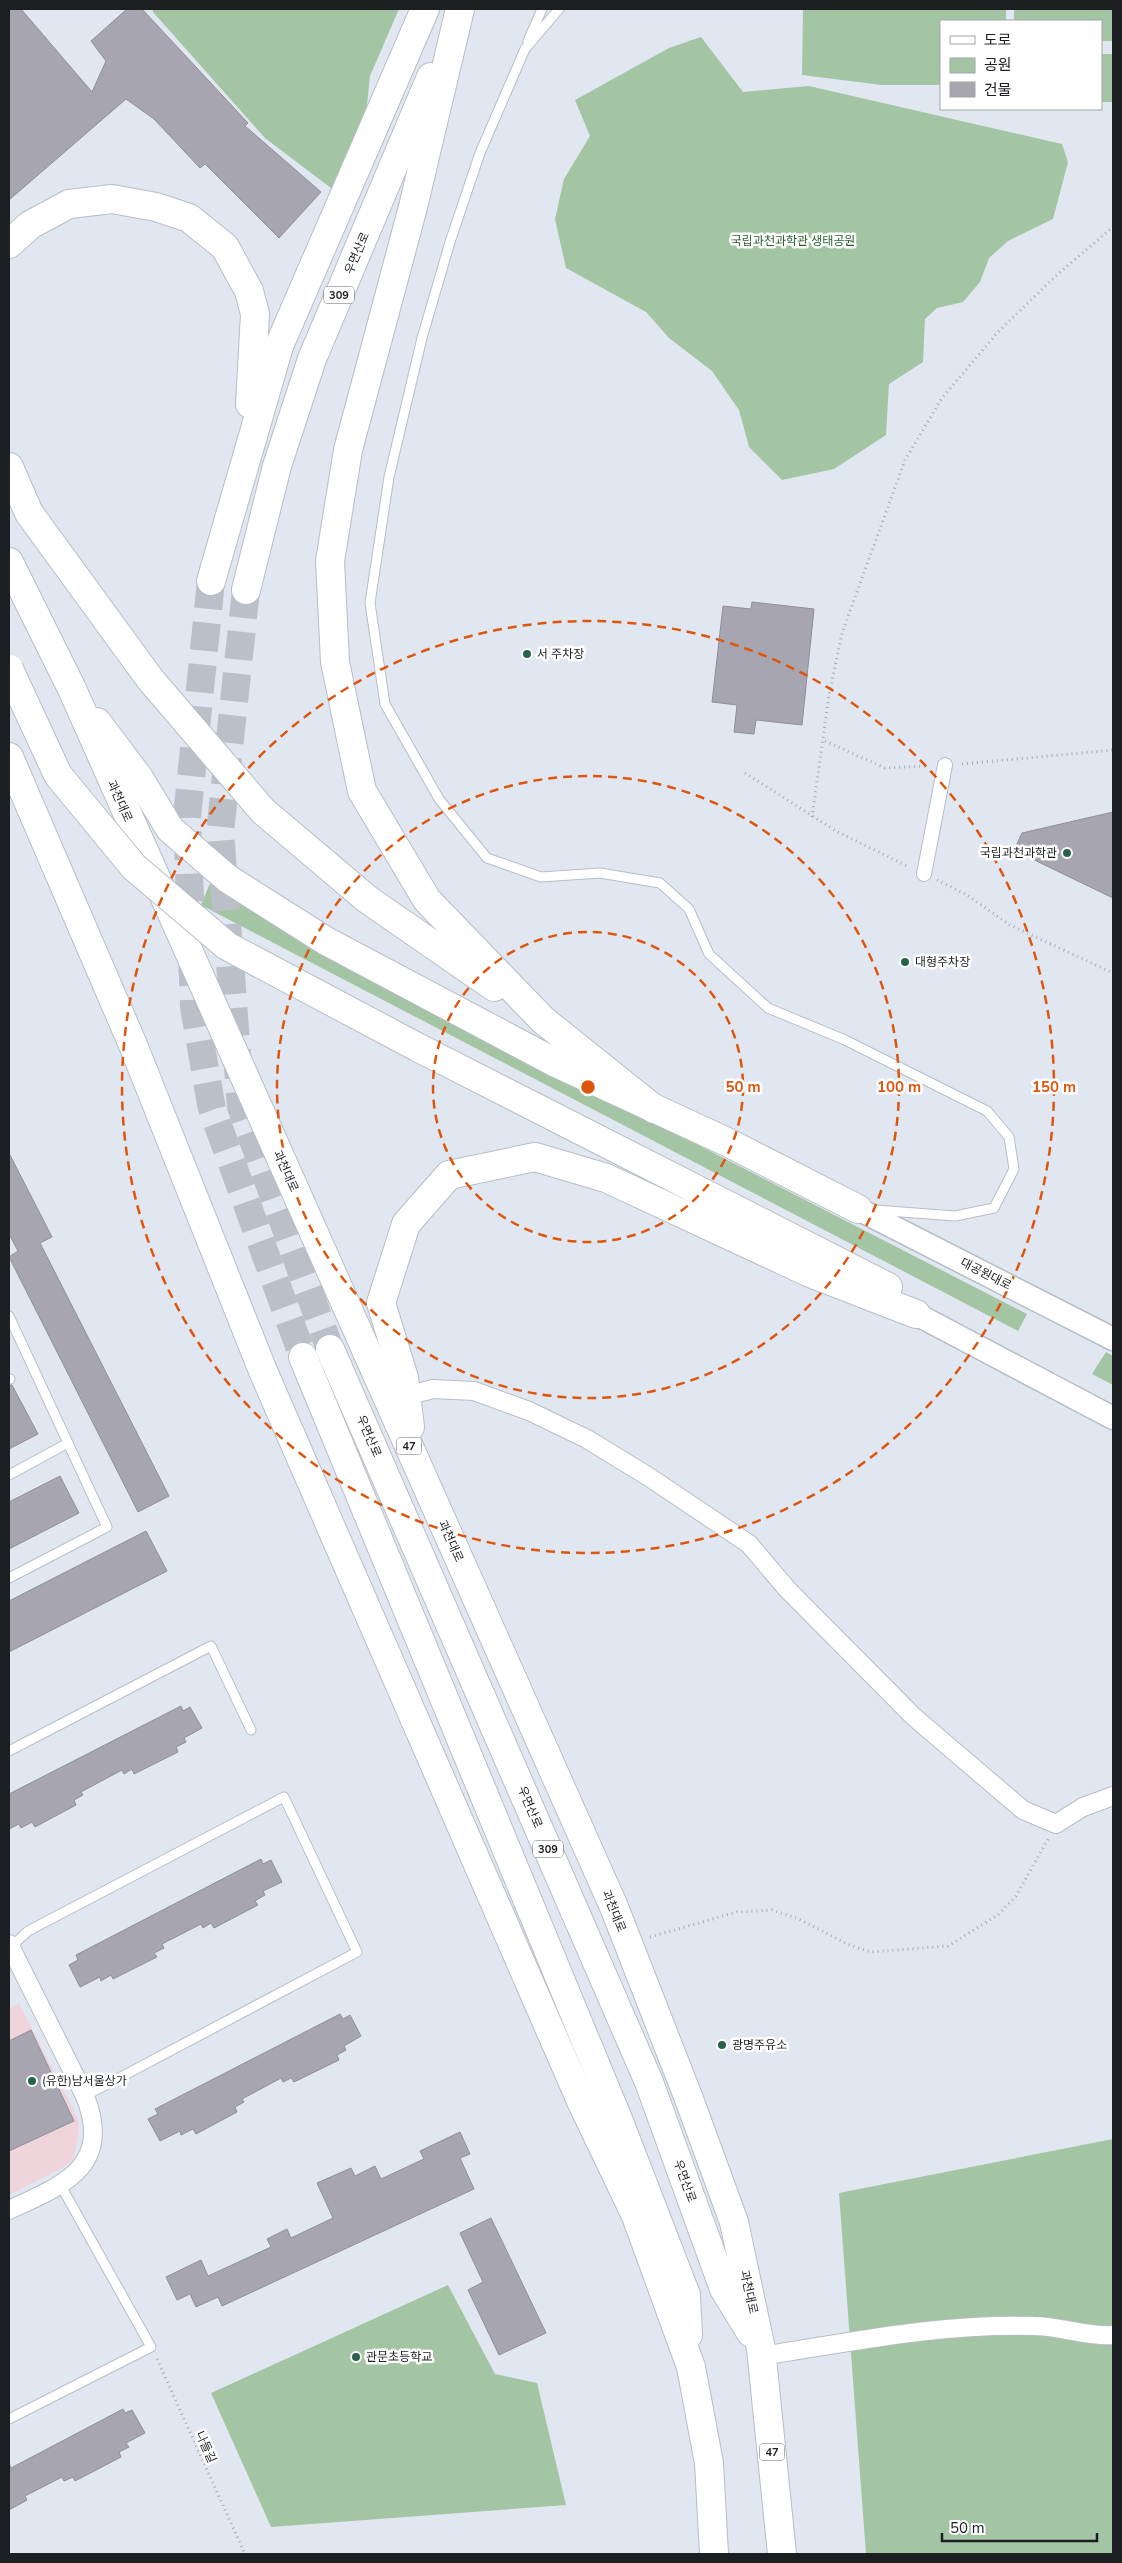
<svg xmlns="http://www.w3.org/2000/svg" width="1122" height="2563" font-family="'Nunito Sans','Noto Sans KR',sans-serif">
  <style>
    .commercial { fill: #efd5db }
    .green { fill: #a3c5a3 }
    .building { fill: #a7a6b0; stroke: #908f99 }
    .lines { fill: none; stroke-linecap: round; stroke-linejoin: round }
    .trunk-tunnel { stroke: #babfc8; stroke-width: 28; stroke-dasharray: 28 14; stroke-linecap: butt }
    .service-casing { stroke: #b7bdc6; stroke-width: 11 }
    .pedestrian-casing { stroke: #b7bdc6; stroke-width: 16 }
    .minor-casing { stroke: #b7bdc6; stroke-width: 20 }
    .tertiary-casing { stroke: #b7bdc6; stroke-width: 25 }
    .trunk-casing { stroke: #b7bdc6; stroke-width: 30 }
    .path { stroke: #a6abb3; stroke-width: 3; stroke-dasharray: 1 4; stroke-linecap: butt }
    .service { stroke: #fff; stroke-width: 9 }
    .pedestrian { stroke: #fff; stroke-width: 14 }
    .minor { stroke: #fff; stroke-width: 18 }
    .tertiary { stroke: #fff; stroke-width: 22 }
    .trunk { stroke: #fff; stroke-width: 28 }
    .trunk-bridge-casing { stroke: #b7bdc6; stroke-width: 30; stroke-linecap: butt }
    .trunk-bridge { stroke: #fff; stroke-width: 28 }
    .ring { fill: none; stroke: #de560d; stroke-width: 2.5; stroke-dasharray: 9 6 }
    .poi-dot { fill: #29634c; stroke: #fff; stroke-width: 2 }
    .labels { text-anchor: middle; stroke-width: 5; stroke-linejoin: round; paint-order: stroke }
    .shield { fill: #fff; stroke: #606264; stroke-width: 1 }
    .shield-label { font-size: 11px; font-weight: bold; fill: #1c1f22 }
    .park-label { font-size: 12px; fill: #2b602e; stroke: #fff }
    .street-label { font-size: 12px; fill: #1c1f22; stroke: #fff }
    .poi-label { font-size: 12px; fill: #1c1f22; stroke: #fff; text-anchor: start }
    .centre { fill: #de560d; stroke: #fff; stroke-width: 2.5 }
    .ring-label { font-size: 15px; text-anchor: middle; font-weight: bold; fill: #de560d; stroke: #fff; stroke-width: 5; stroke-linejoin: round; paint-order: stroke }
  </style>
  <rect width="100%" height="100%" fill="#e1e7f1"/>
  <polygon class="commercial" points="19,2003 78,2119 79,2134 73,2159 64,2167 9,2195 9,2008"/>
  <g class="green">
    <polygon points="153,9 399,9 370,76 366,114 345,171 331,188 265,138 153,12"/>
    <polygon points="803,9 1006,9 1006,21 941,21 941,85 882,85 802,75"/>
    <polygon points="1014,9 1113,9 1113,41 1101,41 1101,21 1014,21"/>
    <polygon points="701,37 743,92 809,86 1062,144 1068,162 1053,219 1008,241 989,258 980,282 963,302 937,308 925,319 923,362 889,384 886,435 834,469 782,480 749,447 739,410 712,371 669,338 646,312 566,268 555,219 564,179 590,136 575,100 669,48"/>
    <rect x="1101" y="54" width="12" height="48"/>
    <polygon points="211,881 628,1109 1027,1314 1018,1331 201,905"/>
    <polygon points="1106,1352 1113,1356 1113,1385 1092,1374"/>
    <polygon points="1113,2139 1113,2554 866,2554 839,2193"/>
    <polygon points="448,2285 495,2374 537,2383 566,2505 271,2527 211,2393"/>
  </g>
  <g class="building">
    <polygon points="9,9 21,9 92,92 106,61 91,41 127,9 142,9 248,123 245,126 321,192 279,238 205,164 200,168 154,119 126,99 9,200"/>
    <polygon points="752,602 814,609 802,725 756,720 754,734 734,732 737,705 712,702 723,606 751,609"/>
    <polygon points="1113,812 1113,898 1024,855 1019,851 1017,844 1022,833"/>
    <polygon points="9,1153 52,1237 40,1243 169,1496 138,1512 9,1257 18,1251 9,1234"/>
    <polygon points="9,1385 12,1385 38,1434 9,1449"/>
    <polygon points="60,1476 79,1513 9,1549 9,1502"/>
    <polygon points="146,1531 167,1571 9,1652 9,1601"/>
    <polygon points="181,1706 183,1711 190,1707 202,1728 184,1738 186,1742 176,1747 178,1752 134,1774 132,1769 124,1774 122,1770 81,1792 83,1795 74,1800 76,1805 35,1827 32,1822 21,1828 19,1824 9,1829 9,1794"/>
    <polygon points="261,1859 263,1864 271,1860 282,1882 263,1891 265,1895 255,1901 258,1905 214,1928 211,1923 203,1928 201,1924 162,1944 164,1948 154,1953 157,1957 113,1979 111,1975 101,1981 100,1977 80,1987 69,1965 78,1960 76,1955"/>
    <polygon points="340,2014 343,2019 350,2015 361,2036 344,2046 346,2050 337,2055 339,2060 294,2082 291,2078 283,2082 281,2078 242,2099 244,2102 235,2107 237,2112 196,2134 193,2129 181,2135 180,2131 160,2141 148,2119 158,2114 155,2109"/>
    <polygon points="31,2030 74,2121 9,2151 9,2041"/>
    <polygon points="460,2132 470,2154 460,2158 474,2189 222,2306 218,2297 196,2307 190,2294 177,2300 166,2277 201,2260 208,2276 271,2247 267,2239 287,2229 291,2238 333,2218 317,2183 351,2168 355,2176 375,2166 381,2179 424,2159 420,2151"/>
    <polygon points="491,2218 546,2333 499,2355 468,2290 483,2282 460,2233"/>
    <polygon points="123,2409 125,2413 132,2410 145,2433 126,2443 129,2447 119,2452 121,2457 75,2481 73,2477 64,2481 62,2477 25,2496 27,2500 9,2510 9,2463 11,2468"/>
  </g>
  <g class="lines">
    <g class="trunk-tunnel">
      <polyline points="211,581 187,817 194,1007 212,1109 303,1357"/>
      <polyline points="246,590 220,832 241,1107 330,1349"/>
    </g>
    <defs>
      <g id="service">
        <polyline points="559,9 525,49 480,153 450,242 422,338 389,477 370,603 385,704 439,799 487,858 541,877 600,873 660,883 689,909 709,954 768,1008 845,1040 987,1111 1009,1137 1014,1169 994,1208 955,1216 875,1210"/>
        <polyline points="528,41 542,9"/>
        <polyline points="9,1316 107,1527 9,1578"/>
        <polyline points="9,1379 10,1379"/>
        <polyline points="9,1475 68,1443"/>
        <polyline points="9,1751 211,1646 251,1730"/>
        <polyline points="11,1947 28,1931 284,1797 357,1952 85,2096"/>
        <polyline points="9,2419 151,2347 61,2186"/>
      </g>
      <polyline id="pedestrian" points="924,874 945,765"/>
      <g id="minor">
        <polyline points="406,1396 433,1389 474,1391 529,1411 587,1439 649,1477 749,1544 787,1589 914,1717 1023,1810 1056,1824 1083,1807 1113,1796"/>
        <path d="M 9,1944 L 85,2096 C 113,2167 63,2185 9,2210"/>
        <path d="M 762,2356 C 852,2342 942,2323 1034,2326 C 1060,2326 1087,2337 1113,2335"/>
      </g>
      <g id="tertiary">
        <polyline points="858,1209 1113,1339"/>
        <polyline points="916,1314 1113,1418"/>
      </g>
      <g id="trunk">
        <polyline points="460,9 413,207 348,450 330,561 335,662 362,791 427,900 543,1020 654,1109"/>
        <polyline points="9,244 30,225 69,204 112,199 156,207 189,218 225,247 249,291 255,314 250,404"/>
        <polyline points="9,467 29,513 150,679 263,811 367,899 494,987"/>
        <polyline points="9,562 72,689 614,1907 689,2099 734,2222 761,2349 782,2554"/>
        <polyline points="211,581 279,346 425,9"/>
        <polyline points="246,590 277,466 312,359 431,77"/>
        <polyline points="97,722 139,778 170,829 228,879 326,941 554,1062 727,1142 858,1209"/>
        <polyline points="9,757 133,1045 263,1371 581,2101 636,2216 691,2367 709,2463 714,2554"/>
        <polyline points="417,1047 888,1287"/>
        <polyline points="330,1349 649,2082 724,2289 751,2333"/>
        <polyline points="303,1357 618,2119 686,2295 688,2335"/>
        <polyline points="410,1427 404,1378 381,1303 406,1224 449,1175 535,1157 606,1178 810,1273 916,1314"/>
      </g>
    </defs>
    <use href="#service" class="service-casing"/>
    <use href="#pedestrian" class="pedestrian-casing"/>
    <use href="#minor" class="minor-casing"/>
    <use href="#tertiary" class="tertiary-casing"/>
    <use href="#trunk" class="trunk-casing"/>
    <g class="path">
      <polyline points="825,741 885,768 928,766"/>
      <polyline points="962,764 1113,750"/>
      <polyline points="745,773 836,831 909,867"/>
      <polyline points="812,817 829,695 842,633 905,460 942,398 998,332 1059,273 1113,227"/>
      <polyline points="937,880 967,895 1010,925 1113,973"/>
      <polyline points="650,1937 737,1912 772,1910 799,1919 847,1944 871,1952 948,1946 998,1915 1016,1896 1048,1839"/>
      <polyline points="157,2359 245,2554"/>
    </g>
    <use href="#service" class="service"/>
    <use href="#pedestrian" class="pedestrian"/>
    <use href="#minor" class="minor"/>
    <use href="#tertiary" class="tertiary"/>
    <use href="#trunk" class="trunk"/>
    <defs>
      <polyline id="trunk-bridge" points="9,669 58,775 134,867 227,946 417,1047"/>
    </defs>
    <use href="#trunk-bridge" class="trunk-bridge-casing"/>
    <use href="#trunk-bridge" class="trunk-bridge"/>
  </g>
  <g class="ring">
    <circle cx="588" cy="1087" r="155"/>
    <circle cx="588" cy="1087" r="311"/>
    <circle cx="588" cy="1087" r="466"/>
  </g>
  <g class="poi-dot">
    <circle cx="527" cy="654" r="5"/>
    <circle cx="1067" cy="853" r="5"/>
    <circle cx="905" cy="962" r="5"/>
    <circle cx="722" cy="2045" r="5"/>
    <circle cx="32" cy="2081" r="5"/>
    <circle cx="356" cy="2357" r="5"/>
  </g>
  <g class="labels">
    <g class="shield">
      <rect x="324" y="286.5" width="30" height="17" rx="4"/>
      <rect x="396.5" y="1437.5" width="25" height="17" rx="4"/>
      <rect x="533" y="1840.5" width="30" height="17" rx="4"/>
      <rect x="759.5" y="2443.5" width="25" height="17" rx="4"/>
    </g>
    <g class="shield-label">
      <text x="339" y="299">309</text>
      <text x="409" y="1450">47</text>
      <text x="548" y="1853">309</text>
      <text x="772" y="2456">47</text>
    </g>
    <g class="park-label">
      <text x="793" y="245">국립과천과학관 생태공원</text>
    </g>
    <g class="street-label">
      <text transform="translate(357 253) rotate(-67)" y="4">우면산로</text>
      <text transform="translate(120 801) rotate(66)" y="4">과천대로</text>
      <text transform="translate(286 1171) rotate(66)" y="4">과천대로</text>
      <text transform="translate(986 1274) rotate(27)" y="4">대공원대로</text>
      <text transform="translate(369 1436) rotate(67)" y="4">우면산로</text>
      <text transform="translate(451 1541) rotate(66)" y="4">과천대로</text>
      <text transform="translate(530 1807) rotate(67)" y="4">우면산로</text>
      <text transform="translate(614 1911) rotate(68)" y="4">과천대로</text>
      <text transform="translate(685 2181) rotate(70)" y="4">우면산로</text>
      <text transform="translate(749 2292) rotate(78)" y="4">과천대로</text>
      <text transform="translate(206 2447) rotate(66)" y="4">나들길</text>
    </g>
    <g class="poi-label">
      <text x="537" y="658">서 주차장</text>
      <text x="1057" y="857" text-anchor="end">국립과천과학관</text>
      <text x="915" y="966">대형주차장</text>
      <text x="732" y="2049">광명주유소</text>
      <text x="42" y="2085">(유한)남서울상가</text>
      <text x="366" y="2361">관문초등학교</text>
    </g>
  </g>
  <circle cx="588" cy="1087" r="8" class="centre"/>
  <g class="ring-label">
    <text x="743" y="1092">50 m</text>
    <text x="899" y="1092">100 m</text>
    <text x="1054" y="1092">150 m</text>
  </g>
  <rect width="1122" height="2563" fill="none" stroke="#1c1f22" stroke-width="20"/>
  <rect x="940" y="20" width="162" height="90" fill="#ffffff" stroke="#a4a5a7"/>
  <rect x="950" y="36" width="25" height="8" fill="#ffffff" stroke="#a4a5a7"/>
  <text x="984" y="45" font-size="15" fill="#1c1f22">도로</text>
  <rect x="950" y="58" width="25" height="15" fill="#a3c5a3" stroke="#a4a5a7"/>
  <text x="984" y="70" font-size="15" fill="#1c1f22">공원</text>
  <rect x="950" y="82" width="25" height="15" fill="#a7a6b0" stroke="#a4a5a7"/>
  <text x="984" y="95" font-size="15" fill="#1c1f22">건물</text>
  <path d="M942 2533v8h155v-8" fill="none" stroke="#1c1f22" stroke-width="2.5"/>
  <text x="950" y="2533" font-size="15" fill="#1c1f22" stroke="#ffffff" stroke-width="4" paint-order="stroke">50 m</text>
</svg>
